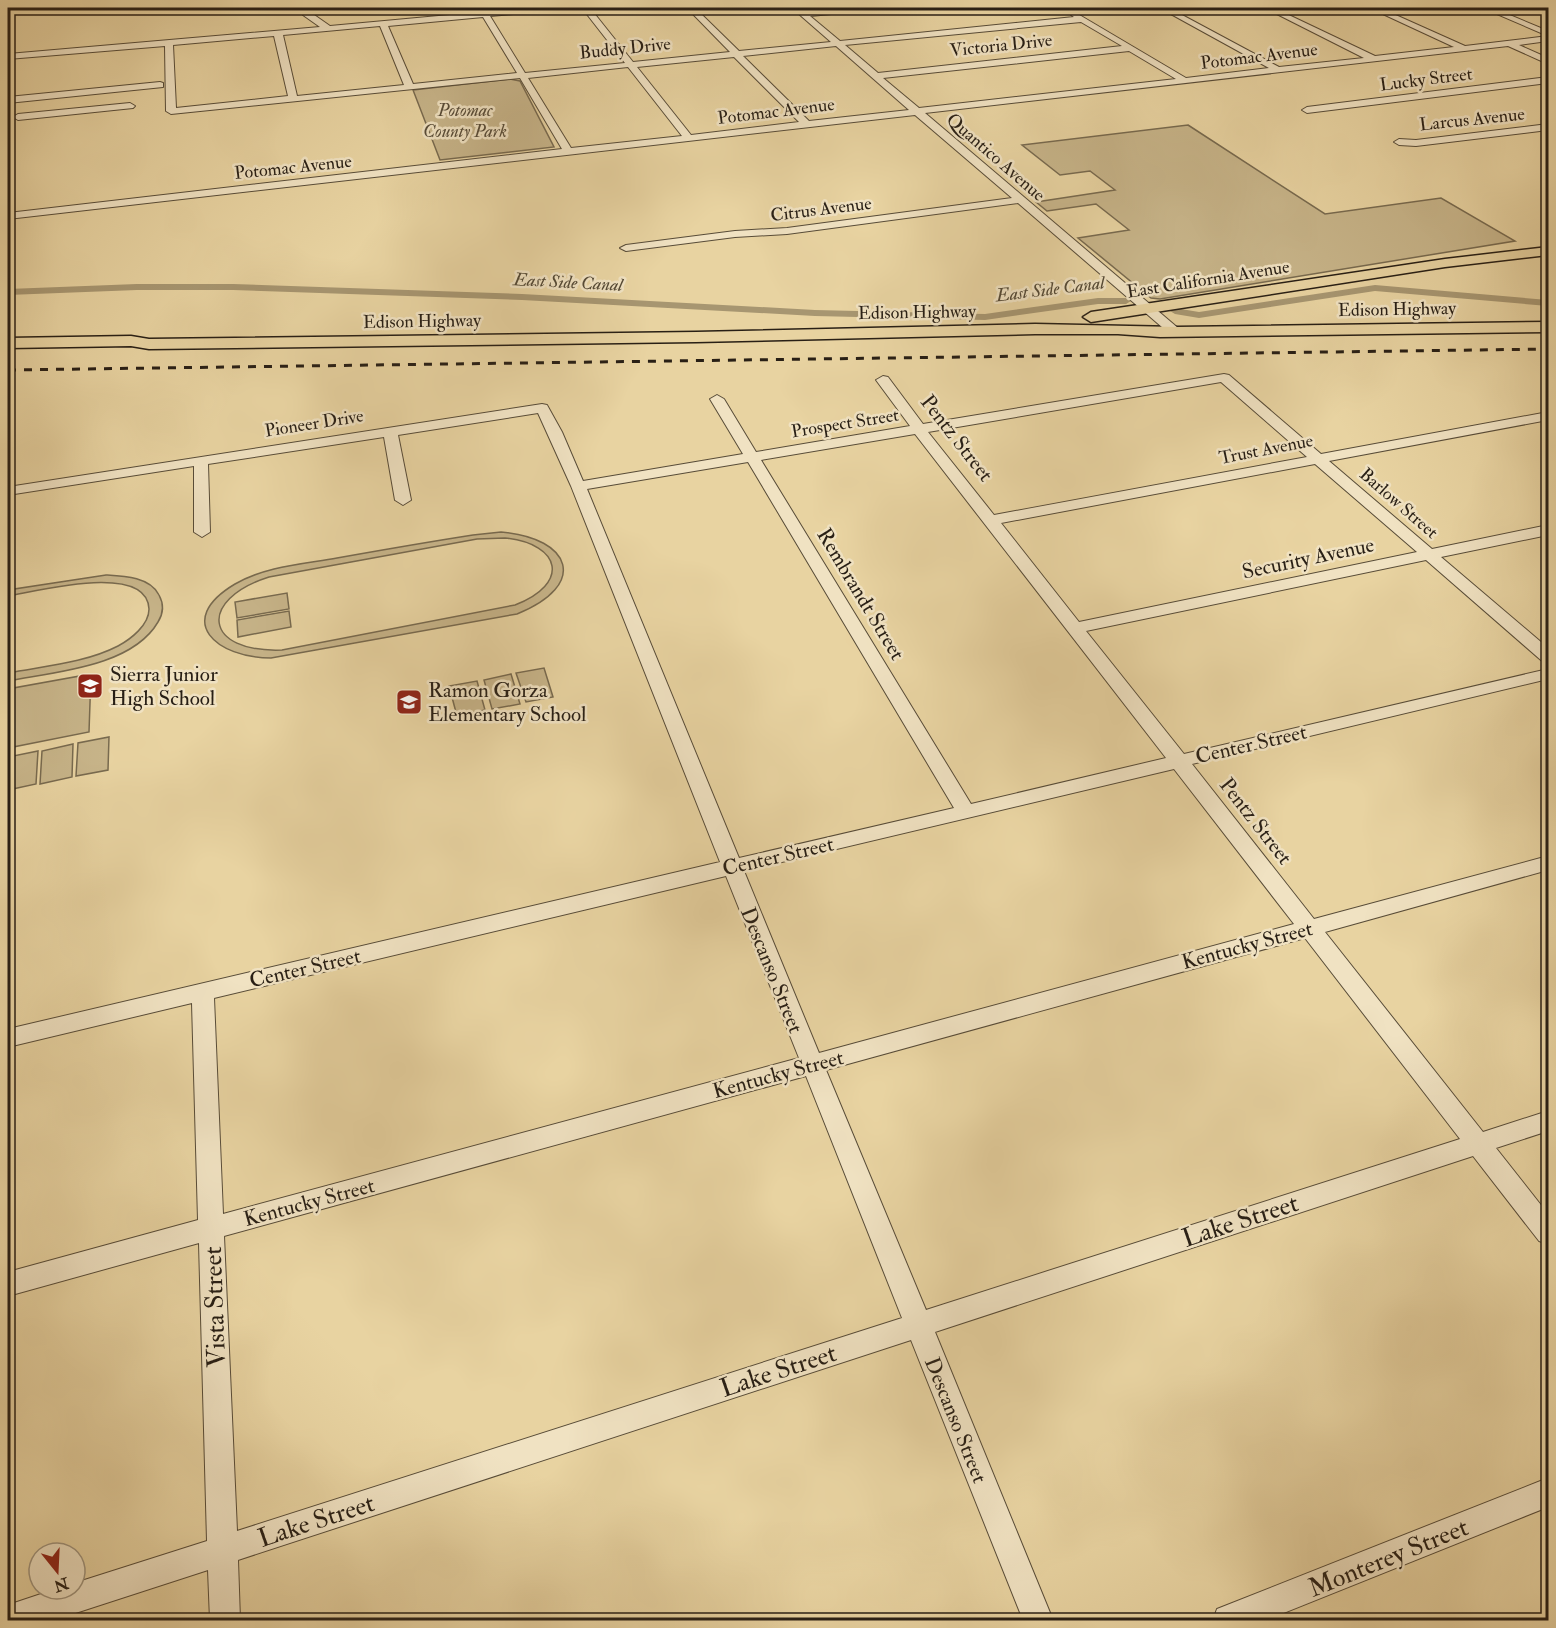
<svg xmlns="http://www.w3.org/2000/svg" width="1556" height="1628" font-family="'IM FELL Double Pica',serif">
  <style>
    .green { fill: #c7b489; stroke: #786a4f; stroke-width: 1.5; fill-rule: evenodd }
    .lines { fill: none; stroke-linecap: round; stroke-linejoin: round }
    .canal { fill: #a79671; fill-rule: evenodd }
    .minor-casing { stroke: #584c38; stroke-width: 2 }
    .major-casing { stroke: #281f15; stroke-width: 3 }
    .minor { fill: #f0e2c2; fill-rule: evenodd }
    .major { fill: #e8d3a1; fill-rule: evenodd }
    .rail { stroke: #281f15; stroke-width: 3; stroke-dasharray: 8 8; stroke-linecap: butt }
    .labels { text-anchor: middle; stroke-width: 5; stroke-linejoin: round; paint-order: stroke }
    .far-street-label { font-size: 18px; fill: #281f15; stroke: #f0e2c2 }
    .far-park-label { font-size: 18px; font-style: italic; fill: #584c38; stroke: #f0e2c2 }
    .far-water-label { font-size: 18px; font-style: italic; fill: #544935; stroke: #f0e2c2 }
    .street-label { font-size: 21px; fill: #281f15; stroke: #f0e2c2 }
    .poi-label { font-size: 21px; fill: #281f15; stroke: #f0e2c2; text-anchor: start }
    .near-street-label { font-size: 26px; fill: #281f15; stroke: #f0e2c2 }
  </style>
  <rect width="100%" height="100%" fill="#e8d3a1"/>
  <filter id="stains"><feTurbulence type="fractalNoise" baseFrequency=".00333" numOctaves="4"/><feColorMatrix values="0 0 0 0 .2 0 0 0 0 .09 0 0 0 0 .02 0 0 0 .5 -.17"/></filter>
  <radialGradient id="worn" r=".72"><stop offset=".6" stop-color="#630" stop-opacity="0"/><stop offset="1" stop-color="#630" stop-opacity=".3"/></radialGradient>
  <g class="green">
    <polygon points="510,79 520,81 554,147 440,160 413,90"/>
    <polygon points="1188,125 1325,214 1441,198 1515,241 1160,299 1151,298 1078,238 1129,230 1096,204 1047,211 1036,202 1115,190 1090,171 1060,175 1022,145"/>
    <path d="M 501,532 C 572,538 589,585 517,614 L 271,658 C 217,658 173,621 235,584 C 266,566 303,564 337,558 C 382,550 428,542 473,535 ZM 505,538 C 562,544 570,584 515,605 L 282,650 C 204,653 197,600 269,577 L 477,539 Z"/>
    <path d="M 106,575 C 124,576 150,577 159,595 C 164,604 163,614 158,622 C 132,667 54,672 8,681 L 8,673 C 44,666 85,663 118,646 C 131,639 149,625 149,609 C 147,561 34,592 8,596 L 8,590 Z"/>
    <polygon points="287,593 289,609 237,618 235,602"/>
    <polygon points="289,611 291,627 238,637 237,620"/>
    <polygon points="544,668 553,697 526,702 516,673"/>
    <polygon points="91,674 89,732 8,748 8,689"/>
    <polygon points="511,674 520,704 492,709 484,680"/>
    <polygon points="477,681 485,710 457,716 449,686"/>
    <polygon points="109,737 108,770 76,776 78,743"/>
    <polygon points="73,744 72,777 40,784 42,751"/>
    <polygon points="38,751 36,784 8,790 8,757"/>
  </g>
  <g class="lines">
    <g class="canal">
      <polygon points="137,284 233,284 522,294 815,310 985,314 1098,298 1126,298 1131,301 1126,304 1098,304 985,320 815,316 522,300 233,290 137,290 8,295 8,289"/>
      <polygon points="1375,285 1548,300 1548,306 1375,291 1199,318 1175,314 1170,311 1175,308 1199,312"/>
    </g>
    <defs>
      <g id="minor">
        <path d="M 301,8 L 309,8 L 310,12 L 330,26 L 482,12 L 483,8 L 491,8 L 490,12 L 561,8 L 557,10 L 490,16 L 525,73 L 625,63 L 582,8 L 590,8 L 633,62 L 730,52 L 687,8 L 695,8 L 739,51 L 831,42 L 792,8 L 800,8 L 805,11 L 878,8 L 874,10 L 810,16 L 840,41 L 1074,17 L 1067,12 L 1071,10 L 1186,78 L 1269,68 L 1160,8 L 1169,8 L 1279,67 L 1364,58 L 1265,8 L 1274,8 L 1375,56 L 1454,47 L 1370,8 L 1380,8 L 1465,46 L 1548,36 L 1483,8 L 1493,8 L 1548,31 L 1548,41 L 1519,45 L 1548,58 L 1548,64 L 1508,46 L 925,113 L 1178,328 L 1180,331 L 1174,335 L 1170,334 L 1018,203 L 787,234 L 735,237 L 626,251 L 620,248 L 626,245 L 735,231 L 787,228 L 1012,198 L 915,115 L 8,219 L 8,213 L 562,149 L 520,78 L 171,114 L 166,111 L 165,46 L 8,59 L 8,54 L 320,27 L 303,15 ZM 483,17 L 517,73 L 413,84 L 388,26 ZM 1081,22 L 1122,46 L 878,73 L 845,45 ZM 380,26 L 404,85 L 297,96 L 283,35 ZM 274,36 L 288,96 L 176,108 L 173,45 ZM 836,46 L 909,110 L 809,121 L 743,56 ZM 1129,51 L 1176,79 L 919,108 L 883,78 ZM 734,57 L 799,122 L 691,135 L 637,67 ZM 628,67 L 682,136 L 571,148 L 528,78 Z"/>
        <polygon points="1548,77 1548,83 1307,113 1302,110 1307,107"/>
        <polygon points="160,82 163,83 163,87 8,103 8,97"/>
        <polygon points="130,103 135,106 133,108 18,120 13,117 18,114"/>
        <polygon points="1548,124 1548,130 1416,146 1399,145 1394,142 1399,139 1416,140"/>
        <path d="M 1224,374 L 1229,375 L 1321,454 L 1548,412 L 1548,420 L 1329,461 L 1432,549 L 1548,525 L 1548,535 L 1441,557 L 1548,648 L 1548,662 L 1542,661 L 1426,560 L 1086,631 L 1184,754 L 1548,669 L 1548,679 L 1192,764 L 1314,919 L 1548,856 L 1548,870 L 1325,932 L 1483,1132 L 1548,1111 L 1548,1131 L 1496,1148 L 1548,1214 L 1548,1244 L 1539,1241 L 1473,1156 L 935,1332 L 1053,1620 L 1023,1620 L 911,1340 L 238,1560 L 240,1620 L 210,1620 L 208,1570 L 54,1620 L 8,1620 L 8,1605 L 56,1589 L 75,1589 L 75,1583 L 207,1541 L 199,1243 L 8,1296 L 8,1272 L 198,1220 L 192,1003 L 8,1047 L 8,1029 L 720,862 L 571,486 L 538,413 L 398,435 L 411,500 L 403,505 L 395,500 L 384,437 L 208,464 L 210,532 L 202,537 L 194,532 L 194,466 L 8,495 L 8,487 L 542,404 L 547,405 L 562,432 L 583,481 L 743,454 L 710,399 L 717,395 L 724,399 L 756,452 L 910,426 L 876,380 L 883,376 L 888,377 L 923,424 ZM 1221,382 L 1307,457 L 994,515 L 928,432 ZM 915,434 L 1166,758 L 971,804 L 761,460 ZM 748,462 L 954,808 L 739,858 L 587,489 ZM 1315,464 L 1417,552 L 1079,622 L 1001,523 ZM 1174,769 L 1294,924 L 819,1053 L 744,871 ZM 726,876 L 799,1058 L 223,1214 L 214,998 ZM 1305,938 L 1460,1139 L 926,1310 L 826,1070 ZM 806,1076 L 902,1318 L 237,1531 L 224,1236 Z"/>
        <polygon points="1548,1478 1548,1507 1266,1620 1213,1620 1217,1609"/>
      </g>
      <g id="major">
        <polygon points="1548,247 1548,255 1445,267 1091,322 1083,317 1091,312 1445,259"/>
        <polygon points="1548,322 1548,332 1160,337 1118,334 1035,334 696,342 149,349 131,346 8,348 8,338 131,336 149,339 696,332 1035,324 1177,327"/>
      </g>
    </defs>
    <use href="#minor" class="minor-casing"/>
    <use href="#major" class="major-casing"/>
    <use href="#minor" class="minor"/>
    <use href="#major" class="major"/>
    <polyline class="rail" points="8,370 1548,349"/>
  </g>
  <defs>
    <symbol id="school-square" viewBox="-11 -11 22 22"><rect x="-9" y="-9" width="18" height="18" rx="4" fill="#8f2418" stroke="#f0e2c2"/><path d="M0-5L7-2L0 1L-7-2ZM-4 1L0 2.5L4 1V4Q0 6-4 4Z" fill="#fff"/></symbol>
  </defs>
  <g fill-rule="evenodd">
    <use href="#school-square" x="75" y="671" width="30" height="30"/>
    <use href="#school-square" x="394" y="687" width="30" height="30"/>
  </g>
  <g class="labels">
    <g class="far-street-label">
      <text transform="translate(1001 45) rotate(-6)" y="6">Victoria Drive</text>
      <text transform="translate(625 48) rotate(-6)" y="6">Buddy Drive</text>
      <text transform="translate(1259 56) rotate(-7)" y="6">Potomac Avenue</text>
      <text transform="translate(1426 79) rotate(-7)" y="6">Lucky Street</text>
      <text transform="translate(776 111) rotate(-7)" y="6">Potomac Avenue</text>
      <text transform="translate(1472 119) rotate(-6)" y="6">Larcus Avenue</text>
      <text transform="translate(996 157) rotate(41)" y="6">Quantico Avenue</text>
      <text transform="translate(293 167) rotate(-6)" y="6">Potomac Avenue</text>
      <text transform="translate(821 209) rotate(-7)" y="6">Citrus Avenue</text>
      <text transform="translate(1208 279) rotate(-9)" y="6">East California Avenue</text>
      <text transform="translate(1397 309) rotate(-1)" y="6">Edison Highway</text>
      <text transform="translate(917 312) rotate(-1)" y="6">Edison Highway</text>
      <text transform="translate(422 321) rotate(-1)" y="6">Edison Highway</text>
      <text transform="translate(314 423) rotate(-9)" y="6">Pioneer Drive</text>
      <text transform="translate(845 423) rotate(-9)" y="6">Prospect Street</text>
      <text transform="translate(1266 449) rotate(-11)" y="6">Trust Avenue</text>
      <text transform="translate(1399 503) rotate(41)" y="6">Barlow Street</text>
    </g>
    <g class="far-park-label">
      <text x="465" y="116">Potomac<tspan x="465" dy="21">County Park</tspan></text>
    </g>
    <g class="far-water-label">
      <text transform="translate(568 282) rotate(3)" y="6">East Side Canal</text>
      <text transform="translate(1050 289) rotate(-7)" y="6">East Side Canal</text>
    </g>
    <g class="street-label">
      <text transform="translate(957 438) rotate(52)" y="7">Pentz Street</text>
      <text transform="translate(1308 558) rotate(-12)" y="7">Security Avenue</text>
      <text transform="translate(861 594) rotate(59)" y="7">Rembrandt Street</text>
      <text transform="translate(1251 744) rotate(-13)" y="7">Center Street</text>
      <text transform="translate(1256 821) rotate(52)" y="7">Pentz Street</text>
      <text transform="translate(778 856) rotate(-13)" y="7">Center Street</text>
      <text transform="translate(1247 945) rotate(-15)" y="7">Kentucky Street</text>
      <text transform="translate(305 968) rotate(-13)" y="7">Center Street</text>
      <text transform="translate(772 970) rotate(68)" y="7">Descanso Street</text>
      <text transform="translate(778 1074) rotate(-15)" y="7">Kentucky Street</text>
      <text transform="translate(309 1202) rotate(-15)" y="7">Kentucky Street</text>
      <text transform="translate(956 1420) rotate(68)" y="7">Descanso Street</text>
    </g>
    <g class="poi-label">
      <text x="110" y="681">Sierra Junior<tspan x="110" dy="24">High School</tspan></text>
      <text x="428" y="697">Ramon Gorza<tspan x="428" dy="24">Elementary School</tspan></text>
    </g>
    <g class="near-street-label">
      <text transform="translate(1240 1220) rotate(-18)" y="9">Lake Street</text>
      <text transform="translate(214 1307) rotate(-92)" y="9">Vista Street</text>
      <text transform="translate(778 1370) rotate(-18)" y="9">Lake Street</text>
      <text transform="translate(316 1520) rotate(-18)" y="9">Lake Street</text>
      <text transform="translate(1388 1557) rotate(-22)" y="9">Monterey Street</text>
    </g>
  </g>
  <rect width="1556" height="1628" fill="none" stroke="#e8d3a1" stroke-width="30"/>
  <rect x="9" y="9" width="1538" height="1610" fill="none" stroke="#281f15" stroke-width="3"/>
  <rect x="15" y="15" width="1526" height="1598" fill="none" stroke="#281f15" stroke-width="1.5"/>
  <g transform="translate(57 1571) rotate(162)"><circle r="28" fill="#f0e2c2" stroke="#a0947d" stroke-width="1.5"/>
  <path d="M0-4.5L10 22L0 15L-10 22Z" fill="#8f2418"/>
  <text y="-9" font-size="16" font-weight="bold" text-anchor="middle" fill="#281f15">N</text>
  </g>
  <rect width="100%" height="100%" filter="url(#stains)"/>
  <rect width="100%" height="100%" fill="url(#worn)"/>
</svg>
